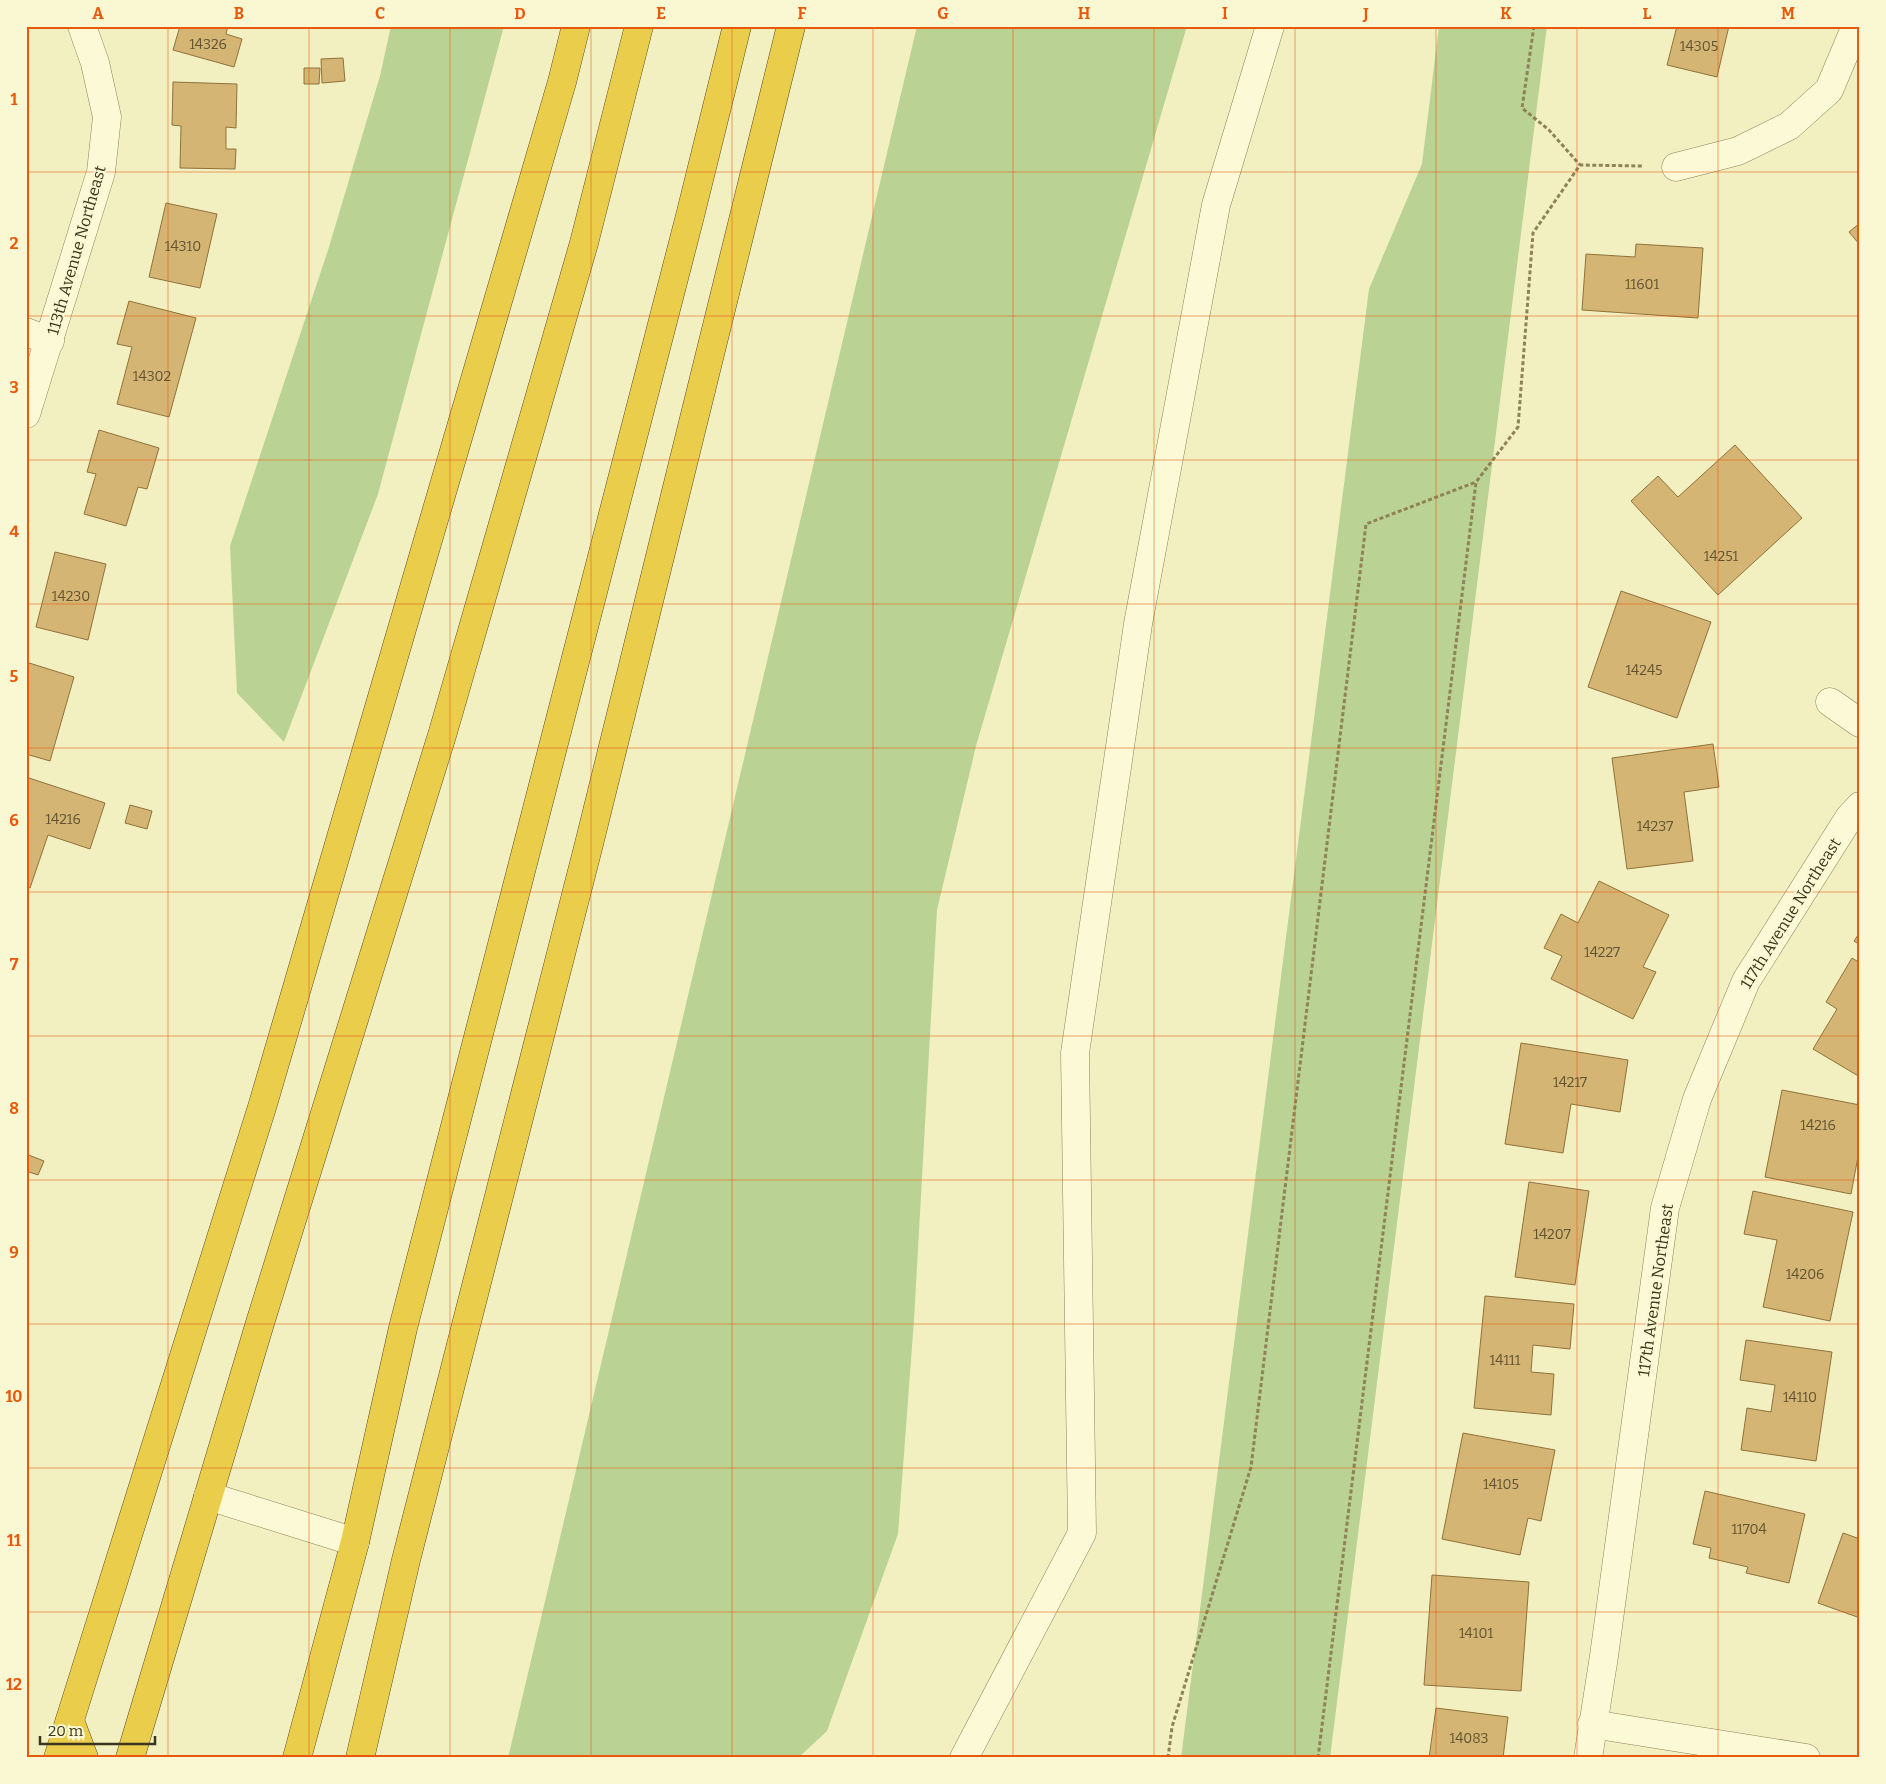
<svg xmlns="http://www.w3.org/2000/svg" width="1886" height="1784" font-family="Bitter,serif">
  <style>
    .green { fill: #bad294 }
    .building { fill: #d4b573; stroke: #90723a }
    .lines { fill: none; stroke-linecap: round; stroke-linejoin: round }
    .minor-casing { stroke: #8e8257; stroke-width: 29 }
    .highway-casing { stroke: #5b4e2b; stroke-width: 29 }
    .path { stroke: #8e8257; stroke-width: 3; stroke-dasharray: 4 2.5; stroke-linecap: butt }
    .minor { stroke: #fcfad6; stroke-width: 28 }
    .highway { stroke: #eacd4a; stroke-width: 28 }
    .grid { fill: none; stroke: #e8590c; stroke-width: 1; stroke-opacity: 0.55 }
    .labels { text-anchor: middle; stroke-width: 4; stroke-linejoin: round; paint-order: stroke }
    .number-label { font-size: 14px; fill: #625432 }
    .street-label { font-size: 16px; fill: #3c341c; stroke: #f9f8d2 }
    .neatline { fill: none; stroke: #e8590c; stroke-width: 2 }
    .grid-label { font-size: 16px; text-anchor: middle; font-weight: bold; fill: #e8590c }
  </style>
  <rect width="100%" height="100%" fill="#f2f0c1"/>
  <g class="green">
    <polygon points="391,26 504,26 378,494 284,742 237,693 230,546 329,247 380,76"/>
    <polygon points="917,26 1187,26 976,746 937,910 914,1320 898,1534 827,1731 798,1758 508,1758"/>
    <polygon points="1439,26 1547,26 1330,1758 1181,1758 1369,289 1422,164"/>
  </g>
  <g class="building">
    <polygon points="180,26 228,26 226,34 242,39 234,67 173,50"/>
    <polygon points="1677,26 1729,26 1717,77 1667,65"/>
    <polygon points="343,58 345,81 322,83 321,59"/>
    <polygon points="304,68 320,68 319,84 304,84"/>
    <polygon points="173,82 237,84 236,128 226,127 226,149 236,149 235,169 180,168 181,126 172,125"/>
    <polygon points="166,203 217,214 200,288 149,277"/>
    <polygon points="1860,223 1860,245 1849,232"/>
    <polygon points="1636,244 1703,248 1698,318 1582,310 1586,254 1635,257"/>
    <polygon points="129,301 196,318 169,417 117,404 132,347 117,344"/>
    <polygon points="99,430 159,448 147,489 138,487 126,526 84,514 96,474 87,472"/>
    <polygon points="1735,445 1802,518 1718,595 1631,501 1658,476 1678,497"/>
    <polygon points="55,552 106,564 88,640 36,627"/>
    <polygon points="1621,591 1711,622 1677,718 1588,687"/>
    <polygon points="26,662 74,677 50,761 26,754"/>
    <polygon points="1713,744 1719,787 1684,792 1693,861 1627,869 1612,758"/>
    <polygon points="26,777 105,803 90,849 48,835 30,888 26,886"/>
    <polygon points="130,805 152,811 147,829 125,823"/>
    <polygon points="1599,881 1669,915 1643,967 1656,972 1633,1019 1551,979 1562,956 1544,948 1561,914 1578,923"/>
    <polygon points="1860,932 1860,945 1854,941"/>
    <polygon points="1852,958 1860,963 1860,1077 1813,1049 1837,1009 1826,1002"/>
    <polygon points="1521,1043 1628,1060 1620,1112 1571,1104 1563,1153 1505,1144"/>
    <polygon points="1782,1090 1860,1105 1860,1146 1851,1194 1765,1177"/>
    <polygon points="26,1154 44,1161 38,1175 26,1171"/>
    <polygon points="1529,1182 1589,1191 1575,1285 1515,1277"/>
    <polygon points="1753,1191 1853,1212 1830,1321 1763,1307 1777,1240 1744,1234"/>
    <polygon points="1485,1296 1574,1304 1570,1349 1533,1345 1531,1372 1554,1374 1551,1415 1474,1408"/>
    <polygon points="1746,1340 1832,1352 1816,1461 1741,1450 1747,1408 1771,1412 1775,1385 1740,1380"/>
    <polygon points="1463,1433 1555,1450 1541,1521 1528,1518 1520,1555 1442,1539"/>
    <polygon points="1705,1491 1805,1514 1789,1583 1746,1573 1748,1567 1709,1558 1711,1548 1693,1544"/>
    <polygon points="1843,1533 1860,1539 1860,1618 1818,1603"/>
    <polygon points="1432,1575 1529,1582 1521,1691 1424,1685"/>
    <polygon points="1436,1708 1508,1717 1503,1758 1429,1758"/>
  </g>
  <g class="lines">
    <defs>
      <g id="minor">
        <polyline points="1676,167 1738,151 1789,126 1829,90 1856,26"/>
        <polyline points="26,332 50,341"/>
        <polyline points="26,414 101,172 107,117 95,63 82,26"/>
        <polyline points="1830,702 1860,723"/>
        <polyline points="208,1496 355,1542"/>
        <polyline points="1592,1724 1806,1758"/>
        <polyline points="964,1758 1082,1533 1075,1053 1138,624 1216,205 1270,26"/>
        <polyline points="1588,1758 1604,1656 1665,1208 1697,1099 1746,981 1849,818 1860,806"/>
      </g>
      <g id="highway">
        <polyline points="70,1721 84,1758"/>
        <polyline points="58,1758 263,1104 562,82 576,26"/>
        <polyline points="130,1758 260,1323 443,732 584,243 639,26"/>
        <polyline points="297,1758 355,1542 403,1328 690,216 737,26"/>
        <polyline points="360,1758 406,1560 589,844 791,26"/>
      </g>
    </defs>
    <use href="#minor" class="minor-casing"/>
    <use href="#highway" class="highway-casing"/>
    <g class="path">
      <polyline points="1534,26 1522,108 1549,130 1580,165"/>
      <polyline points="1168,1758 1172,1727 1251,1467 1366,524 1476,482"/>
      <polyline points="1318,1758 1476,482 1518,427 1533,233 1580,165 1643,166"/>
    </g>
    <use href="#minor" class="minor"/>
    <use href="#highway" class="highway"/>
  </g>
  <path class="grid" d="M 168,26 L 168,1758M 309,26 L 309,1758M 450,26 L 450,1758M 591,26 L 591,1758M 732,26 L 732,1758M 873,26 L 873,1758M 1013,26 L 1013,1758M 1154,26 L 1154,1758M 1295,26 L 1295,1758M 1436,26 L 1436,1758M 1577,26 L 1577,1758M 1718,26 L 1718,1758M 26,172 L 1860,172M 26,316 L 1860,316M 26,460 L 1860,460M 26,604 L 1860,604M 26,748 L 1860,748M 26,892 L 1860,892M 26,1036 L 1860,1036M 26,1180 L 1860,1180M 26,1324 L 1860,1324M 26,1468 L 1860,1468M 26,1612 L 1860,1612"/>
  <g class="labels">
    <g class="number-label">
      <text x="208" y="49">14326</text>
      <text x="1699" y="51">14305</text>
      <text x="183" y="251">14310</text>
      <text x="1642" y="289">11601</text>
      <text x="152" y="381">14302</text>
      <text x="1721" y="561">14251</text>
      <text x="71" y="601">14230</text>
      <text x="1644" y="675">14245</text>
      <text x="63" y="824">14216</text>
      <text x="1655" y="831">14237</text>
      <text x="1602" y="957">14227</text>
      <text x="1570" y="1087">14217</text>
      <text x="1818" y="1130">14216</text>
      <text x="1552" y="1239">14207</text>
      <text x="1805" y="1279">14206</text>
      <text x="1505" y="1365">14111</text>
      <text x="1800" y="1402">14110</text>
      <text x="1501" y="1489">14105</text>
      <text x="1749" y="1534">11704</text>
      <text x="1476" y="1638">14101</text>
      <text x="1469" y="1743">14083</text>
    </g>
    <g class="street-label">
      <text transform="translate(76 250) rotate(-74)" y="6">113th Avenue Northeast</text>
      <text transform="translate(1790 913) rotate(-58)" y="6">117th Avenue Northeast</text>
      <text transform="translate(1655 1290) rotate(-82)" y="6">117th Avenue Northeast</text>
    </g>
  </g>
  <rect width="1886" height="1784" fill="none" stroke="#f9f8d2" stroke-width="55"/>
  <path d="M40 1736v8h115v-8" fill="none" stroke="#3c341c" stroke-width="2.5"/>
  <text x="48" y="1736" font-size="15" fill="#3c341c" stroke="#f9f8d2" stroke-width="4" paint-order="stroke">20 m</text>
  <rect x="28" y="28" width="1830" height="1728" class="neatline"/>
  <g class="grid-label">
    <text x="98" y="19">A</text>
    <text x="239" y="19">B</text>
    <text x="380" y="19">C</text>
    <text x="520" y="19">D</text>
    <text x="661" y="19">E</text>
    <text x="802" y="19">F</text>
    <text x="943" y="19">G</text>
    <text x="1084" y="19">H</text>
    <text x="1225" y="19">I</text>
    <text x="1366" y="19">J</text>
    <text x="1506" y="19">K</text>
    <text x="1647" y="19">L</text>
    <text x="1788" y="19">M</text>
    <text x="14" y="105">1</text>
    <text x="14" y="249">2</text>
    <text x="14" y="393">3</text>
    <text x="14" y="537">4</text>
    <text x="14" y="682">5</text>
    <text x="14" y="826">6</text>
    <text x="14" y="970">7</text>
    <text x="14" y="1114">8</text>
    <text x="14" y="1258">9</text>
    <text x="14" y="1402">10</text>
    <text x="14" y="1546">11</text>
    <text x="14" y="1690">12</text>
  </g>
</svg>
